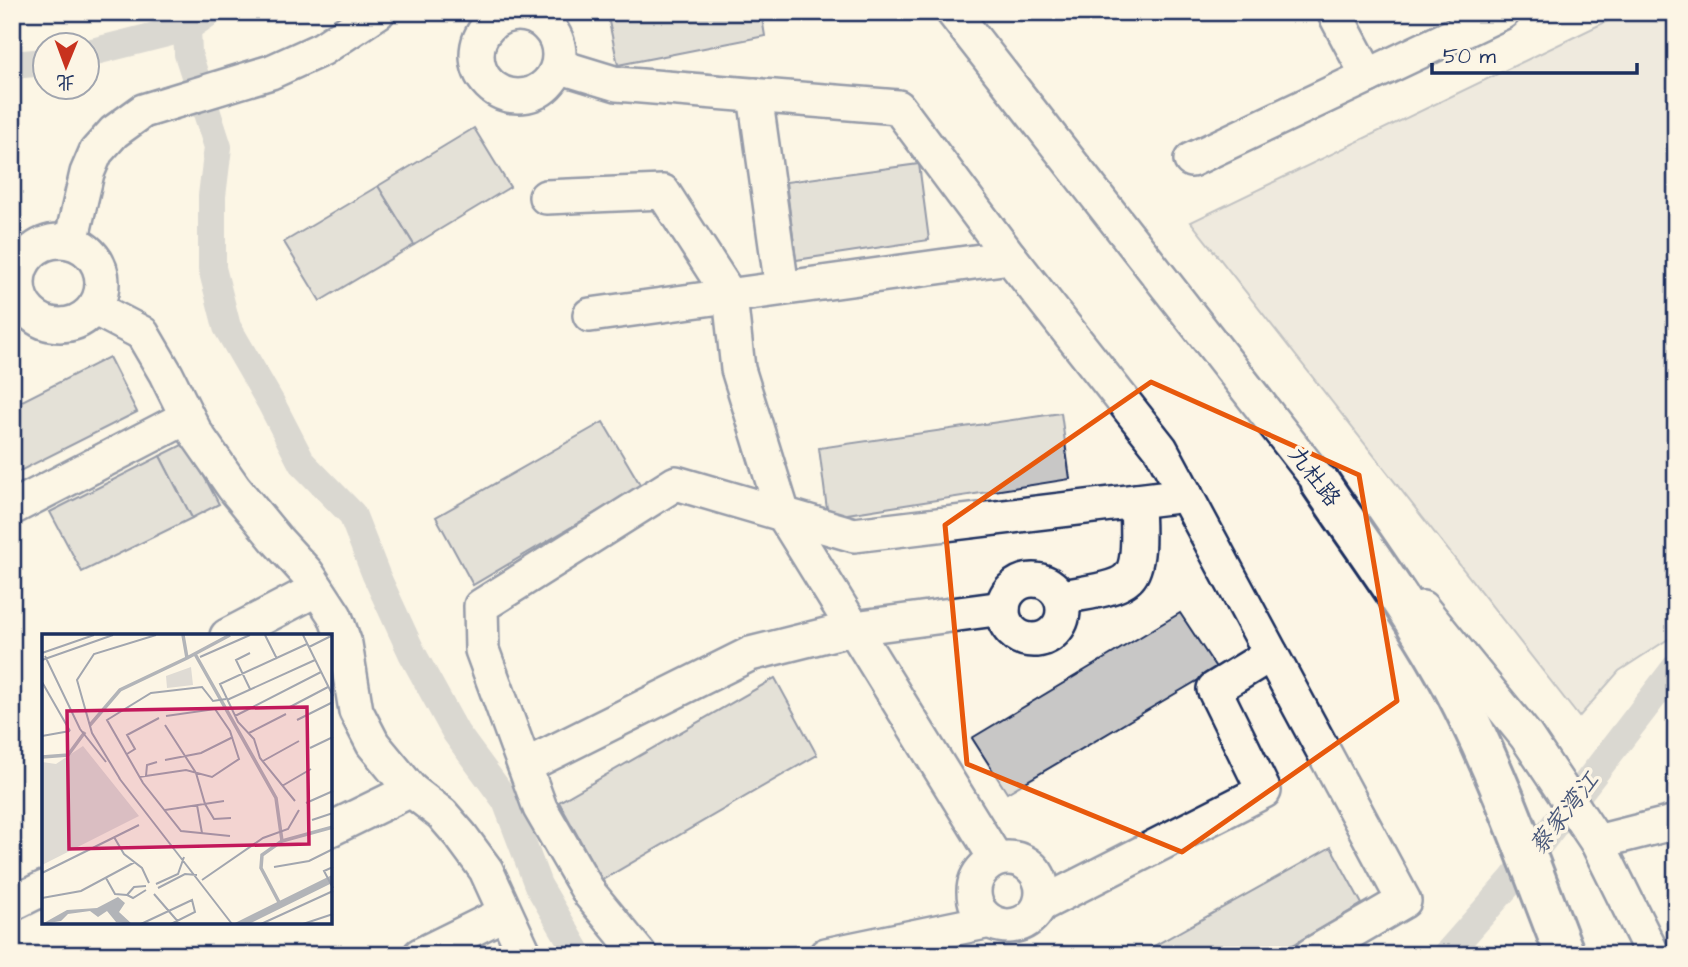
<svg xmlns="http://www.w3.org/2000/svg" width="1688" height="967" font-family="'Architects Daughter','LXGW WenKai TC',sans-serif">
  <style>
    .green { fill: #dfdbd4; stroke: #7d8599; stroke-width: 2 }
    .lines { fill: none; stroke-linecap: round; stroke-linejoin: round }
    .canal { stroke: #b2b4b8; stroke-width: 28 }
    .building { fill: #c8c7c6; stroke: #1b2f5e; stroke-width: 2 }
    .minor-casing { stroke: #1b2f5e; stroke-width: 38 }
    .highway-casing { stroke: #1b2f5e; stroke-width: 44 }
    .minor { stroke: #fcf5e5; stroke-width: 33 }
    .highway { stroke: #fcf5e5; stroke-width: 38 }
    .marked { fill: none; stroke: #e8590c; stroke-width: 5; stroke-linejoin: round }
    .labels { text-anchor: middle; stroke-width: 7; stroke-linejoin: round; paint-order: stroke }
    .street-label { font-size: 23px; fill: #1b2f5e; stroke: #fcf5e5 }
    .water-label { font-size: 24px; font-style: italic; fill: #485779; stroke: #fcf5e5 }
    .inset-river { fill: none; stroke: #b2b4b8; stroke-width: 3.5 }
    .inset-road { fill: none; stroke: #a2a6af; stroke-width: 2 }
    .view { fill: #c2185b; fill-opacity: 0.15; stroke: #c2185b; stroke-width: 3.5 }
    .inset-edge { fill: none; stroke: #1b2f5e; stroke-width: 3.5 }
  </style>
  <rect width="100%" height="100%" fill="#fcf5e5"/>
  <filter id="ink" filterUnits="userSpaceOnUse"><feTurbulence type="fractalNoise" baseFrequency=".0143" numOctaves="2"/><feDisplacementMap in="SourceGraphic" scale="14" xChannelSelector="R" yChannelSelector="G"/><feConvolveMatrix kernelMatrix="1 2 1 2 8 2 1 2 1" color-interpolation-filters="sRGB"/></filter>
  <g filter="url(#ink)">
    <polygon class="green" points="1626,12 1676,12 1676,634 1619,671 1579,717 1191,222"/>
    <g class="lines">
      <g class="canal">
        <polyline points="210,12 187,28 188,54 218,147 212,196 212,268 227,327 271,403 302,463 352,514 376,575 412,653 456,733 506,801 538,885 579,955"/>
        <polyline points="88,53 187,28"/>
        <polyline points="12,65 46,62"/>
        <polyline points="1446,955 1512,880 1676,667"/>
      </g>
    </g>
    <g class="building">
      <polygon points="607,12 761,12 765,36 618,65"/>
      <polygon points="474,128 510,187 414,245 378,186"/>
      <polygon points="919,164 929,240 796,260 786,182"/>
      <polygon points="378,186 414,245 320,301 284,242"/>
      <polygon points="109,357 137,412 12,475 12,406"/>
      <polygon points="1061,413 1070,479 828,517 819,448"/>
      <polygon points="603,422 641,486 473,585 436,517"/>
      <polygon points="186,443 219,504 192,518 160,456"/>
      <polygon points="160,456 192,518 82,572 50,512"/>
      <polygon points="1180,613 1217,669 1007,793 972,738"/>
      <polygon points="775,678 817,755 602,880 559,802"/>
      <polygon points="1331,847 1362,904 1276,955 1138,955"/>
    </g>
    <g class="lines">
      <defs>
        <g id="minor">
          <polyline points="953,12 1337,504"/>
          <polyline points="1334,12 1368,76"/>
          <circle cx="518" cy="55" r="41"/>
          <polyline points="558,66 617,84 898,107 1010,257 1161,449 1404,901 1311,955"/>
          <polyline points="755,95 782,288"/>
          <polyline points="1191,160 1503,12"/>
          <polyline points="546,197 663,192 730,296 738,369 783,514 996,859"/>
          <circle cx="60" cy="283" r="42"/>
          <polyline points="71,242 87,173 96,152 114,132 143,111 271,72 322,49 378,12"/>
          <polyline points="94,308 142,333 166,374 195,432 234,488 276,539 307,573 335,616 345,644 356,711 373,744 411,790 442,814 461,836 486,870 525,955"/>
          <polyline points="590,315 1010,257"/>
          <polyline points="12,508 187,417"/>
          <circle cx="1033" cy="610" r="30"/>
          <path d="M 1061,597 C 1078,594 1118,590 1129,577 C 1142,563 1137,520 1137,501"/>
          <polyline points="1422,608 1526,736 1597,842 1653,955"/>
          <polyline points="227,636 317,589"/>
          <polyline points="525,766 750,654 854,628 1003,608"/>
          <polyline points="331,829 411,790"/>
          <polyline points="1597,842 1676,822"/>
          <circle cx="1008" cy="892" r="34"/>
          <polyline points="12,904 44,888"/>
          <polyline points="1040,905 1264,791 1214,689 1271,654"/>
          <polyline points="420,955 505,913"/>
          <polyline points="640,955 590,894 540,808 482,650 481,606 676,483 854,535 1186,495"/>
          <polyline points="826,955 990,921"/>
        </g>
        <path id="highway" d="M 1321,484 C 1366,551 1416,617 1454,689 C 1499,775 1530,865 1565,955"/>
      </defs>
      <use href="#minor" class="minor-casing"/>
      <use href="#highway" class="highway-casing"/>
      <use href="#minor" class="minor"/>
      <use href="#highway" class="highway"/>
    </g>
  </g>
  <path d="M0 0H1688V967H0ZM 1151,382 L 1359,475 L 1397,701 L 1182,852 L 967,764 L 945,525 Z" fill="#fcf5e5" fill-opacity=".55" fill-rule="evenodd"/>
  <path class="marked" d="M 1151,382 L 1359,475 L 1397,701 L 1182,852 L 967,764 L 945,525 Z"/>
  <g class="labels">
    <g class="street-label">
      <text transform="translate(1315 476) rotate(52)" y="8">九杜路</text>
    </g>
    <g class="water-label">
      <text transform="translate(1564 813) rotate(-52)" y="8">蔡家湾江</text>
    </g>
  </g>
  <g transform="translate(42 634)">
    <rect width="290" height="290" fill="#fcf5e5"/>
    <path d="M 149,33 L 151,51 L 125,54 L 124,42 ZM 41,112 L 97,182 L 0,231 L 0,128 L 14,130 Z" fill="#dfdbd4"/>
    <path d="M 290,241 L 290,249 L 207,290 L 191,290 ZM 76,263 L 83,269 L 77,278 L 90,290 L 74,288 L 65,277 L 56,283 L 48,277 L 26,280 L 19,287 L 0,290 L 25,276 L 55,274 Z" fill="#b2b4b8"/>
    <path class="inset-river" d="M 153,20 L 234,164 L 240,207 L 220,221 L 219,234 L 238,270M 145,24 L 188,1M 48,91 L 78,56 L 145,24 L 141,1M 0,123 L 26,121 L 43,98M 240,207 L 291,193"/>
    <path class="inset-road" d="M 223,1 L 235,25M 261,1 L 291,62M 267,13 L 291,1M 0,19 L 52,1M 3,22 L 38,95 L 64,128M 158,23 L 208,1M 0,26 L 71,1M 0,48 L 28,97M 208,55 L 194,26 L 208,19M 184,65 L 171,67 L 160,53 L 109,59 L 65,86 L 101,149 L 139,197 L 188,202M 185,66 L 273,26M 246,74 L 286,53M 193,82 L 279,38M 255,86 L 291,68M 123,91 L 154,139 L 163,170 L 172,185 L 189,184M 207,99 L 244,80M 0,102 L 28,97M 268,114 L 291,103M 85,120 L 93,115 L 85,101 L 117,84M 123,126 L 159,119 L 191,103M 221,127 L 257,107M 104,142 L 105,131 L 115,128M 97,143 L 144,136 L 170,143 L 197,125 L 188,97 L 173,75 L 124,82M 77,144 L 190,290M 78,145 L 50,99 L 35,46 L 52,20 L 114,1M 240,152 L 269,135M 253,167 L 218,124 L 212,105 L 196,88 L 178,50 L 265,10M 264,169 L 291,157M 155,171 L 160,199M 123,176 L 182,167M 270,186 L 291,179M 72,203 L 82,220 L 100,234 L 107,249M 232,233 L 267,227 L 291,215M 291,233 L 282,237 L 291,254M 0,239 L 97,191M 64,244 L 73,260 L 85,261M 160,246 L 221,204 L 246,195 L 257,176M 114,250 L 136,240 L 142,223M 116,254 L 143,240 L 155,241M 104,256 L 91,264 L 85,261 L 92,253 L 104,252M 112,260 L 138,290M 0,264 L 39,257 L 93,228M 99,290 L 150,266 L 153,278 L 129,290M 219,290 L 291,257M 261,290 L 291,280"/>
    <path class="view" d="M 265,73 L 267,210 L 27,215 L 25,77 Z"/>
    <rect width="290" height="290" class="inset-edge"/>
  </g>
  <rect width="1688" height="967" fill="none" stroke="#fcf5e5" stroke-width="42"/>
  <rect x="21" y="21" width="1646" height="925" fill="none" stroke="#1b2f5e" stroke-width="2.5" filter="url(#ink)"/>
  <g transform="translate(66 66) rotate(181)"><circle r="33" fill="#fcf5e5" stroke="#a2a6af" stroke-width="2"/>
  <path d="M0-5L12 26L0 18L-12 26Z" fill="#c8321e"/>
  <text y="-10" font-size="19" font-weight="bold" text-anchor="middle" fill="#1b2f5e">北</text>
  </g>
  <path d="M1432 63v10h205v-10" fill="none" stroke="#1b2f5e" stroke-width="3.5"/>
  <text x="1443" y="63" font-size="21" fill="#1b2f5e" stroke="#fcf5e5" stroke-width="5" paint-order="stroke">50 m</text>
</svg>
